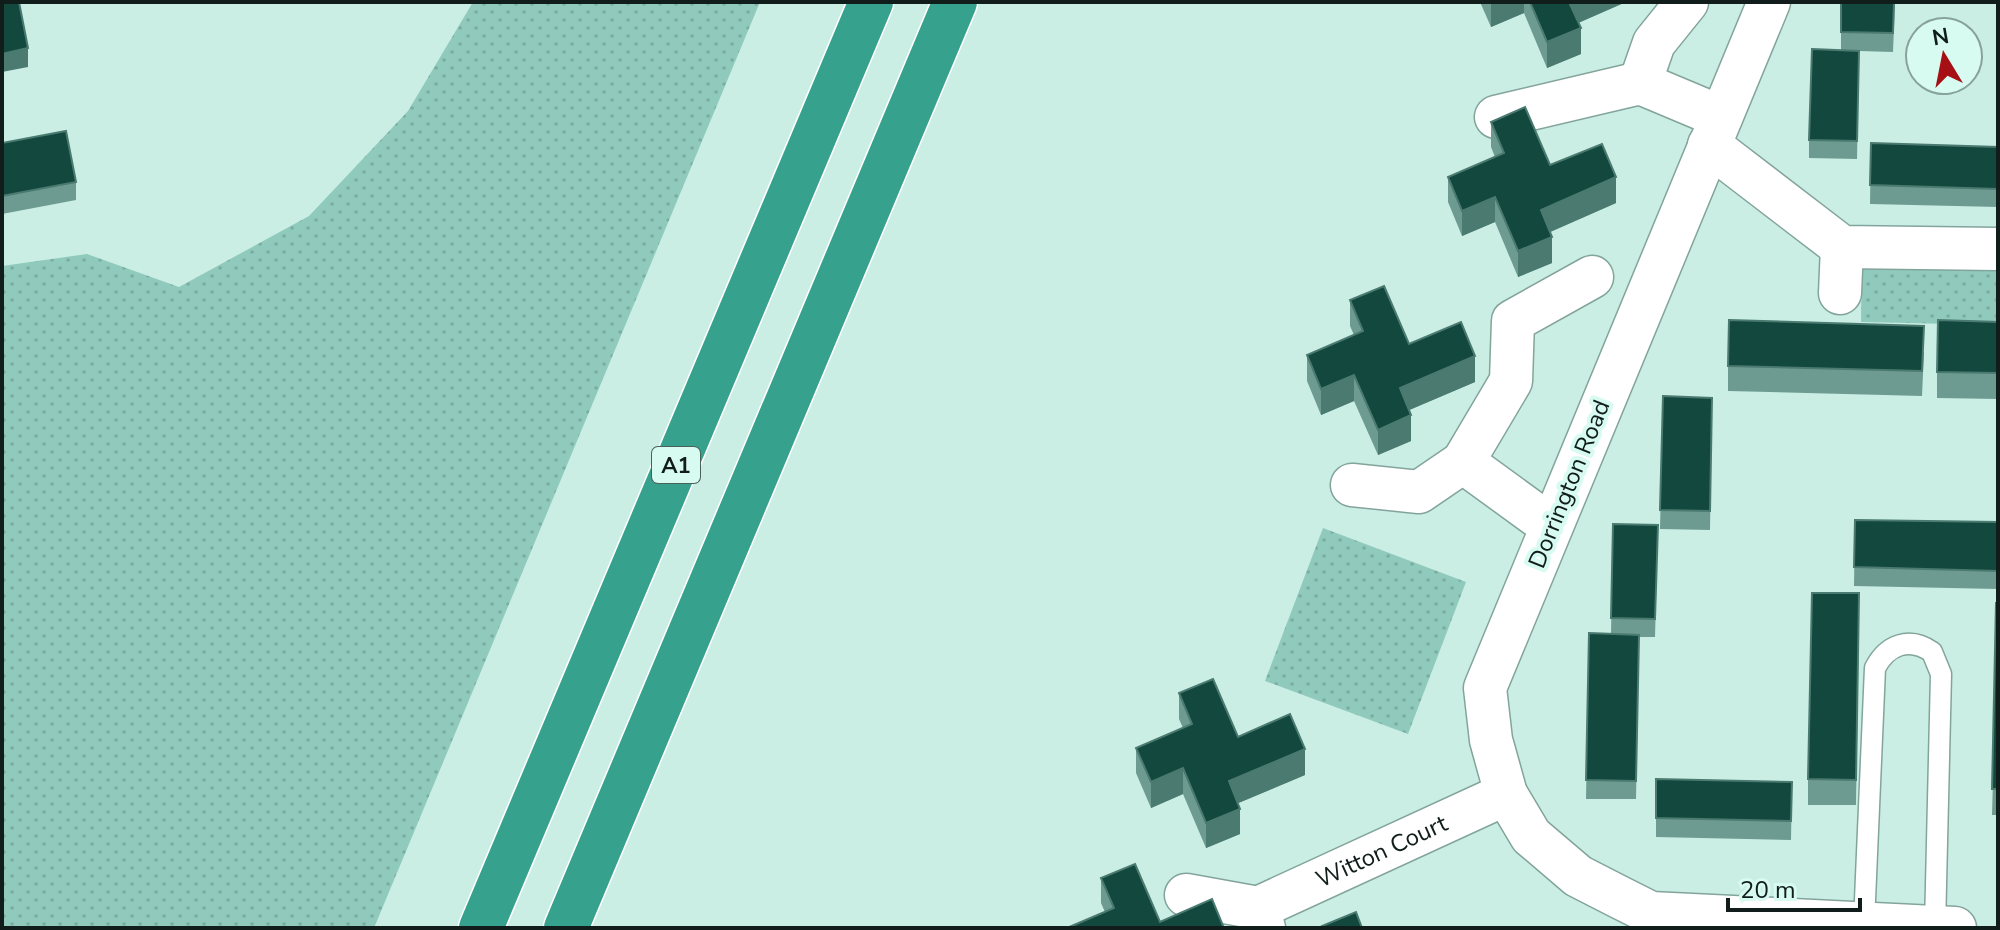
<svg xmlns="http://www.w3.org/2000/svg" width="2000" height="930" font-family="'Nunito Sans',sans-serif">
  <style>
    .grass { fill: url(#grass-dots) }
    .lines { fill: none; stroke-linecap: round; stroke-linejoin: round }
    .lane-casing { stroke: #82a49b; stroke-width: 23 }
    .street-casing { stroke: #82a49b; stroke-width: 45 }
    .highway-casing { stroke: #fff; stroke-width: 47 }
    .lane { stroke: #fff; stroke-width: 20 }
    .street { stroke: #fff; stroke-width: 42 }
    .highway { stroke: #36a28d; stroke-width: 44 }
    .wall { fill: #6e9b91 }
    .shaded-wall { fill: #4a7a70 }
    .building { fill: #13483e; stroke: #4a7a70; stroke-width: 2 }
    .labels { text-anchor: middle; stroke-width: 8; stroke-linejoin: round; paint-order: stroke }
    .shield { fill: #d7fbf1; stroke: #4c605a; stroke-width: 2 }
    .shield-label { font-size: 22px; font-weight: bold; fill: #101d1a }
    .street-label { font-size: 24px; fill: #101d1a; stroke: #d7fbf1 }
  </style>
  <defs>
    <pattern id="grass-dots" width="8" height="8" patternUnits="userSpaceOnUse" patternTransform="scale(2)"><rect width="8" height="8" fill="#90cabc"/><path d="M2 2h.1M6 6h.1" fill="none" stroke="#7bada1" stroke-width="1.8" stroke-linecap="round"/></pattern>
  </defs>
  <rect width="100%" height="100%" fill="#caeee4"/>
  <g class="grass">
    <polygon points="473,2 760,2 374,928 2,928 2,266 87,254 179,287 309,216 408,111"/>
    <polygon points="1862,260 1998,262 1998,325 1861,322"/>
    <polygon points="1323,528 1466,582 1408,734 1265,681"/>
  </g>
  <g class="lines">
    <defs>
      <path id="lane" d="M 1864,923 L 1875,668 C 1887,645 1909,636 1932,652 L 1941,674 L 1935,927"/>
      <g id="street">
        <polyline points="1769,2 1485,688 1491,740 1506,794 1531,836 1578,876 1619,897 1651,913 1955,928"/>
        <polyline points="1640,83 1654,43 1687,2"/>
        <polyline points="1496,117 1640,83 1721,117"/>
        <polyline points="1709,145 1842,247 1998,249"/>
        <polyline points="1840,293 1842,247"/>
        <polyline points="1463,462 1511,381 1513,321 1592,277"/>
        <polyline points="1352,485 1419,492 1463,462 1551,526"/>
        <polyline points="1186,895 1258,908 1264,928"/>
        <path id="s1" d="M 1258,908 L 1506,794"/>
      </g>
      <g id="highway">
        <polyline points="481,928 871,2"/>
        <polyline points="566,928 955,2"/>
      </g>
    </defs>
    <use href="#lane" class="lane-casing"/>
    <use href="#street" class="street-casing"/>
    <use href="#highway" class="highway-casing"/>
    <use href="#lane" class="lane"/>
    <use href="#street" class="street"/>
    <use href="#highway" class="highway"/>
  </g>
  <g class="wall">
    <polygon points="1480,2 1626,2 1578,23 1581,54 1547,68 1524,13 1491,27"/>
    <polygon points="1841,2 1895,2 1893,52 1859,51 1857,159 1809,158 1809,140 1841,50"/>
    <polygon points="1491,122 1550,165 1616,203 1550,232 1552,263 1518,277 1495,222 1462,236 1448,202 1448,177 1495,157 1491,147"/>
    <polygon points="2,143 76,182 76,200 2,214"/>
    <polygon points="1871,143 1998,147 1998,207 1870,204"/>
    <polygon points="1350,300 1409,344 1475,382 1409,410 1411,441 1378,455 1354,401 1321,415 1307,381 1307,355 1354,335 1350,326"/>
    <polygon points="1998,322 1998,399 1937,398 1937,372"/>
    <polygon points="1924,352 1922,396 1728,391 1728,366"/>
    <polygon points="1663,396 1712,398 1710,530 1660,529"/>
    <polygon points="1855,520 1998,522 1998,589 1854,586"/>
    <polygon points="1613,524 1658,525 1655,637 1639,637 1636,799 1586,799 1589,633 1611,634"/>
    <polygon points="1998,603 1998,815 1992,815"/>
    <polygon points="1859,619 1856,805 1808,805 1808,779"/>
    <polygon points="1179,693 1238,737 1305,775 1238,803 1240,834 1206,848 1183,794 1151,808 1136,773 1136,748 1183,728 1179,719"/>
    <polygon points="1656,779 1792,782 1791,840 1656,837"/>
    <polygon points="1101,878 1160,922 1067,928 1105,912 1101,903"/>
  </g>
  <g class="shaded-wall">
    <polygon points="1491,2 1524,2 1524,13 1491,27"/>
    <polygon points="1569,2 1626,2 1569,27"/>
    <polygon points="1581,28 1581,54 1547,68 1547,42"/>
    <polygon points="28,48 28,67 2,72 2,54"/>
    <polygon points="1616,177 1616,203 1541,236 1541,210"/>
    <polygon points="1495,197 1495,222 1462,236 1462,211"/>
    <polygon points="1552,237 1552,263 1518,277 1518,251"/>
    <polygon points="1475,356 1475,382 1400,414 1400,388"/>
    <polygon points="1354,375 1354,401 1321,415 1321,389"/>
    <polygon points="1411,415 1411,441 1378,455 1378,430"/>
    <polygon points="1305,749 1305,775 1229,807 1229,781"/>
    <polygon points="1183,768 1183,794 1151,808 1151,782"/>
    <polygon points="1240,809 1240,834 1206,848 1206,823"/>
  </g>
  <g class="building">
    <polygon points="2,2 19,2 28,48 2,54"/>
    <polygon points="1530,2 1569,2 1581,28 1547,42"/>
    <polygon points="1841,2 1894,2 1893,33 1841,32"/>
    <polygon points="1812,49 1859,51 1857,141 1809,140"/>
    <polygon points="1525,107 1550,165 1602,144 1616,177 1541,210 1552,237 1518,251 1495,197 1462,211 1448,177 1504,153 1491,122"/>
    <polygon points="66,131 76,182 2,196 2,143"/>
    <polygon points="1871,143 1998,147 1998,189 1870,185"/>
    <polygon points="1384,286 1409,344 1461,322 1475,356 1400,388 1411,415 1378,430 1354,375 1321,389 1307,355 1363,331 1350,300"/>
    <polygon points="1729,320 1924,326 1922,371 1728,366"/>
    <polygon points="1938,320 1998,322 1998,373 1937,372"/>
    <polygon points="1663,396 1712,398 1710,511 1660,510"/>
    <polygon points="1855,520 1998,522 1998,571 1854,567"/>
    <polygon points="1613,524 1658,525 1655,619 1611,618"/>
    <polygon points="1812,593 1859,593 1856,780 1808,779"/>
    <polygon points="1996,603 1998,603 1998,789 1992,789"/>
    <polygon points="1589,633 1639,635 1636,781 1586,780"/>
    <polygon points="1213,679 1238,737 1290,714 1305,749 1229,781 1240,809 1206,823 1183,768 1151,782 1136,748 1192,724 1179,693"/>
    <polygon points="1656,779 1792,782 1791,821 1656,818"/>
    <polygon points="1135,864 1160,922 1212,899 1224,928 1067,928 1114,908 1101,878"/>
    <polygon points="1356,912 1362,928 1323,928 1322,926"/>
  </g>
  <g class="labels">
    <rect class="shield" x="652" y="447" width="48" height="36" rx="6"/>
    <g class="shield-label">
      <text x="676" y="473">A1</text>
    </g>
    <g class="street-label">
      <text transform="translate(1569 484) rotate(-68)" y="8">Dorrington Road</text>
      <text dy="8" stroke="none"><textPath href="#s1" startOffset="136">Witton Court</textPath></text>
    </g>
  </g>
  <rect width="2000" height="930" fill="none" stroke="#101d1a" stroke-width="8"/>
  <g transform="translate(1944 56) rotate(350)"><circle r="38" fill="#d7fbf1" stroke="#87a29b" stroke-width="2"/>
  <path d="M0-6L14 30L0 20L-14 30Z" fill="#a61015"/>
  <text y="-12" font-size="22" font-weight="bold" text-anchor="middle" fill="#101d1a">N</text>
  </g>
  <path d="M1728 898v12h132v-12" fill="none" stroke="#101d1a" stroke-width="4"/>
  <text x="1740" y="898" font-size="24" fill="#101d1a" stroke="#d7fbf1" stroke-width="6" paint-order="stroke">20 m</text>
</svg>
